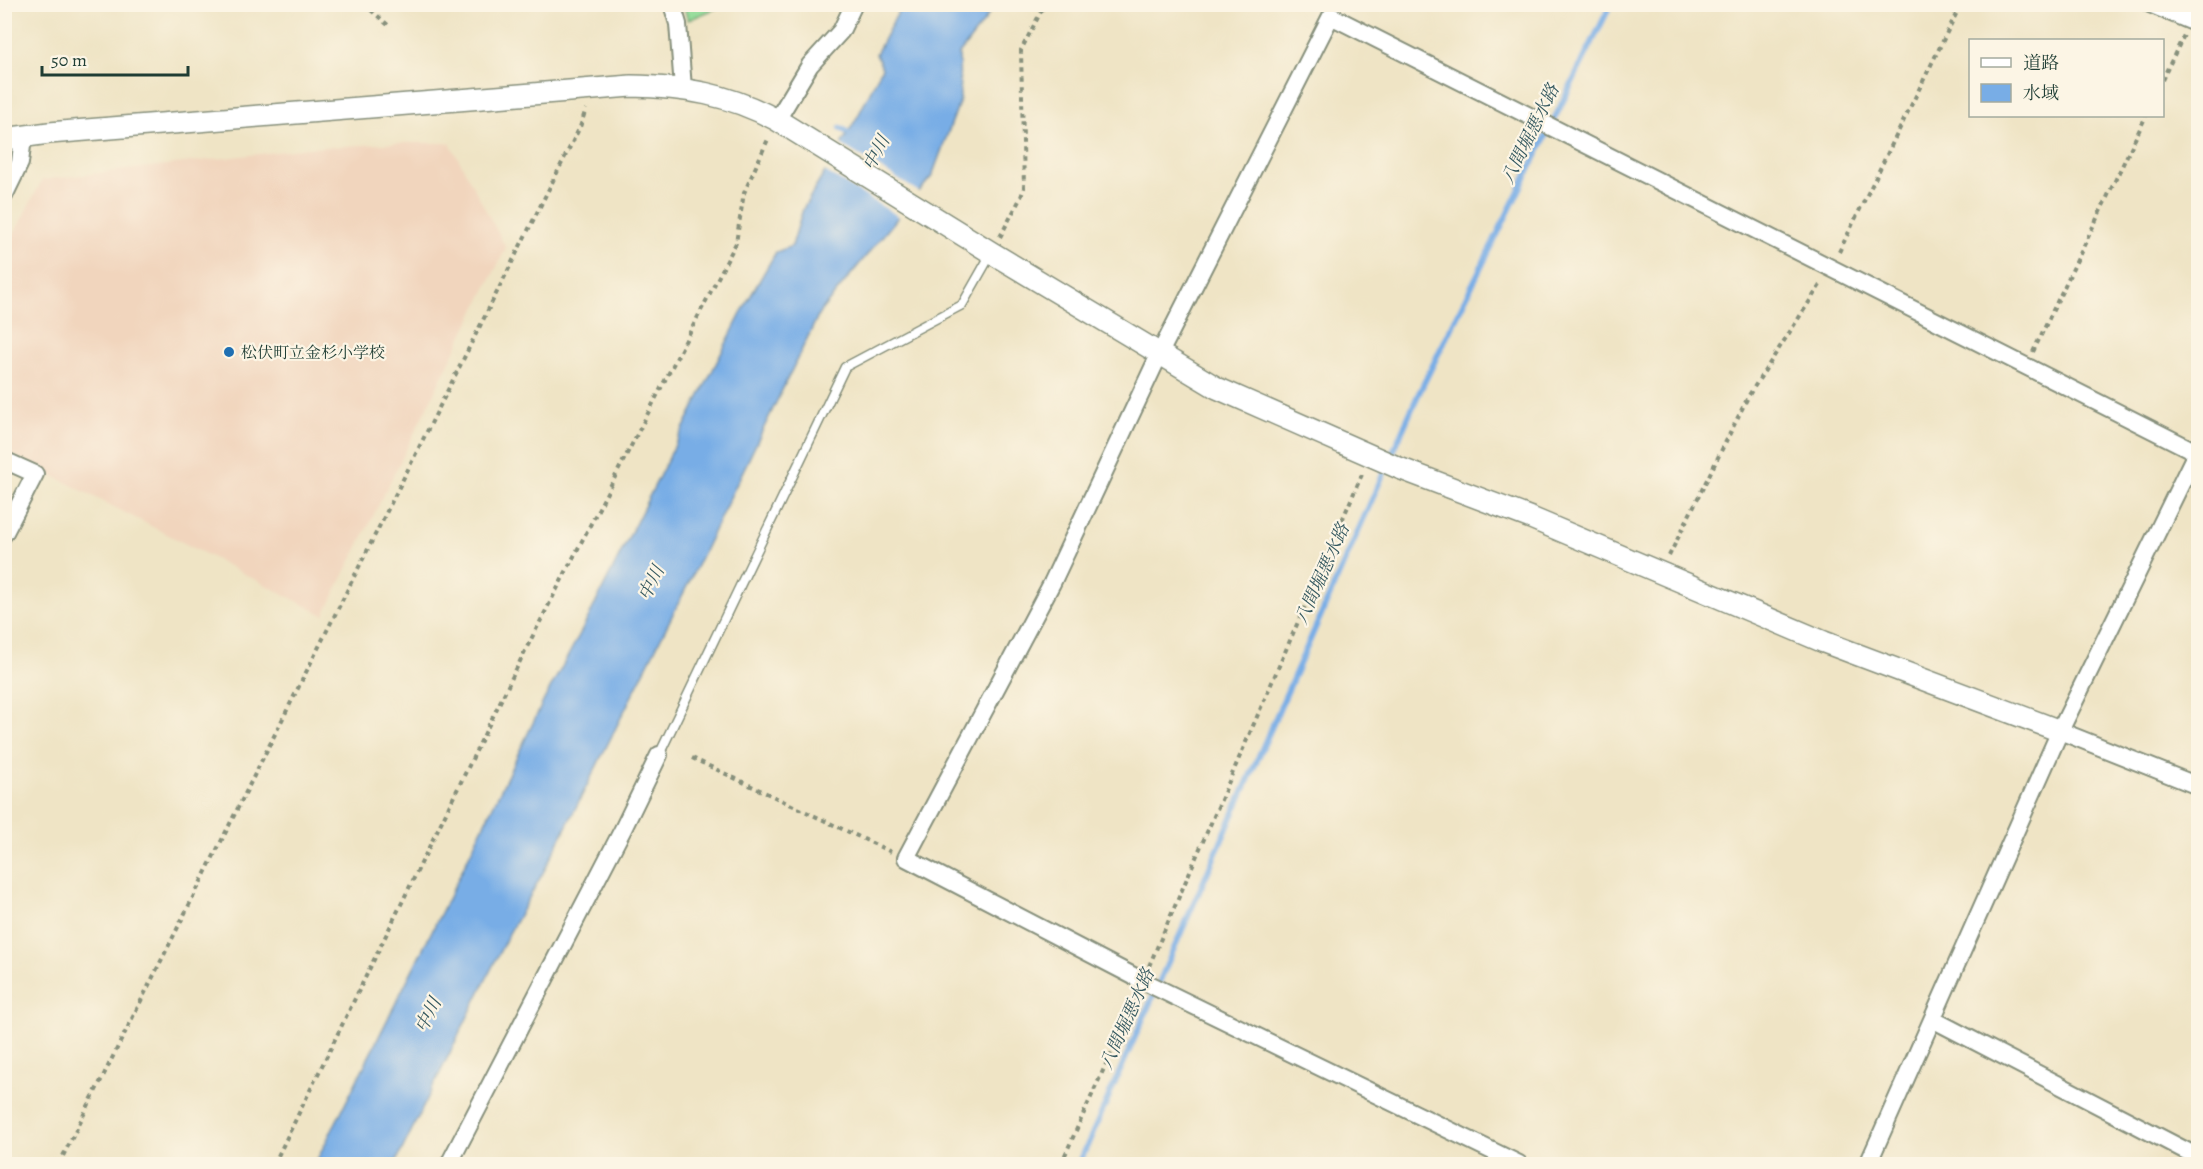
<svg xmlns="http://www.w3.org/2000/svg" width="2203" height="1169" font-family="Alegreya,'Noto Serif JP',serif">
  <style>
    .built { fill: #f1d5bd }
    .green { fill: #92dc98; stroke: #588c66; stroke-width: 1.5 }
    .water { fill: #78ade6; stroke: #4c758d; stroke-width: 1.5 }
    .pier { fill: #efe4c5 }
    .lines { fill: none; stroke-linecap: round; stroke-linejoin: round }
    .stream { stroke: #78ade6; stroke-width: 6 }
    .service-casing { stroke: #87907c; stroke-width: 11 }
    .minor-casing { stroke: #87907c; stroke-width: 20 }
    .tertiary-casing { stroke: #87907c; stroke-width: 24 }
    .path { stroke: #87907c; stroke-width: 4; stroke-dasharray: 4.5 4.5; stroke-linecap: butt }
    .service { stroke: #fff; stroke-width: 8 }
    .minor { stroke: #fff; stroke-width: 16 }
    .tertiary { stroke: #fff; stroke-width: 21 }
    .poi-dot { fill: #1f6fb2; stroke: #fcf5e5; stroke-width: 2 }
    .labels { text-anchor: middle; stroke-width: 4.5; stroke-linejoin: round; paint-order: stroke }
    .poi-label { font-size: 16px; fill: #1f3d34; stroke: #fcf5e5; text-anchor: start }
    .water-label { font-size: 18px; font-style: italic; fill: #355960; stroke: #fcf5e5 }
  </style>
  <rect width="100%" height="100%" fill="#fcf5e5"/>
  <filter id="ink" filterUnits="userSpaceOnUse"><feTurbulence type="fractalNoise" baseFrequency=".0167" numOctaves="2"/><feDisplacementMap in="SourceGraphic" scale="12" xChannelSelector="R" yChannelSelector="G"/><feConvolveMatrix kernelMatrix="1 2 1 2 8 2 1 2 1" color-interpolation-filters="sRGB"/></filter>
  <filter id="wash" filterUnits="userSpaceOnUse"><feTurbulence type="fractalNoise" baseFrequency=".008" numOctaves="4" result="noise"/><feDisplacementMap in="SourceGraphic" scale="24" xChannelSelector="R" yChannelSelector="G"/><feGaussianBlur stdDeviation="1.35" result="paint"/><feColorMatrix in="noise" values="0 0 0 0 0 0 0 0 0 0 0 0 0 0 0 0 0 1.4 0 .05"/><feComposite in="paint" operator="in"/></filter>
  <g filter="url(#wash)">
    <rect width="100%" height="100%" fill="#efe4c5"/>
    <polygon class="built" points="400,143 450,143 506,248 324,615 5,451 4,253 42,180 309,148"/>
    <polygon class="green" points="683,4 724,4 724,5 688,20"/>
    <polygon class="water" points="902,5 994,5 983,23 959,54 960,100 932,176 820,312 691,578 544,871 507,937 395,1164 315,1164 453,889 544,700 582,630 747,302 776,252 792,246 803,209 858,116 882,68 876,54"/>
    <polygon class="pier" points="839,143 921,193 901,218 823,170"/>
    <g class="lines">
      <g class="stream">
        <polyline points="841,128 853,136"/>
        <polyline points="1079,1164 1418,395 1611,4"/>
      </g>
    </g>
  </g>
  <g filter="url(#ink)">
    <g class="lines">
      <defs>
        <polyline id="service" points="659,755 845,367 962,305 991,254"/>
        <g id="minor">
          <polyline points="672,4 678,24 683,88"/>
          <polyline points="2150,4 2198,24"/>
          <polyline points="777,120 810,65 841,31 854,4"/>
          <polyline points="4,196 20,163 23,137"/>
          <polyline points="4,460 35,474 4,534"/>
          <polyline points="2060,731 2198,786"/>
          <polyline points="1934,1020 2198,1157"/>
          <polyline points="449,1164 623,829 659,755"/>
          <polyline points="1519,1164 1143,981 906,858 1052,583 1159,355 1331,16 2198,453"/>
          <polyline points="1868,1164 2060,731 2198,449"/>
        </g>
        <path id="tertiary" d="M 4,139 L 49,133 L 631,86 C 686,87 728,94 777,120 L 992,253 L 1217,388 L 1399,468 L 1531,518 L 1824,642 L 2060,731"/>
      </defs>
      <use href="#service" class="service-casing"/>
      <use href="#minor" class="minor-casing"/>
      <use href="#tertiary" class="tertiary-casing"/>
      <g class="path">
        <polyline points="364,4 388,25"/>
        <polyline points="1306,4 1316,9"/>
        <polyline points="2162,80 2184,35"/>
        <polyline points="1000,237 1021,197 1024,188 1021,50 1045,4"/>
        <polyline points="1839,252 1961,4"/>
        <polyline points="2033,352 2146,116"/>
        <polyline points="1669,556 1749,395 1822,282"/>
        <polyline points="692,758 891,852"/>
        <polyline points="1149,966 1363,472"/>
        <polyline points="59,1164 580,127 586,109"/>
        <polyline points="274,1164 525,651 736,243 744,193 769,137"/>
        <polyline points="1061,1164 1137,995"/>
      </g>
      <use href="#service" class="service"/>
      <use href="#minor" class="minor"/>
      <use href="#tertiary" class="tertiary"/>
    </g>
  </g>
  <circle class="poi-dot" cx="229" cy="352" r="6"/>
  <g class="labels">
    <g class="poi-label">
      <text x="241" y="358">松伏町立金杉小学校</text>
    </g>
    <g class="water-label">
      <text transform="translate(1530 134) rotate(-64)" y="6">八間堀悪水路</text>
      <text transform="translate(876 153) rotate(-62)" y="6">中川</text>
      <text transform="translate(1322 574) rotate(-66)" y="6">八間堀悪水路</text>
      <text transform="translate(651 583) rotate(-64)" y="6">中川</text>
      <text transform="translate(428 1015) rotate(-63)" y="6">中川</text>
      <text transform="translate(1127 1019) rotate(-66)" y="6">八間堀悪水路</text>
    </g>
  </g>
  <rect width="2203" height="1169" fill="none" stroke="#fcf5e5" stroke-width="24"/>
  <rect x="1969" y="39" width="195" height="78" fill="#fcf5e5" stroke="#a4ab9e" stroke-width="1.5"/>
  <rect x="1981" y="58" width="30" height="9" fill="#ffffff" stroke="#a4ab9e" stroke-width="1.5"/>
  <text x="2023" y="69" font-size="18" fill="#1f3d34">道路</text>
  <rect x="1981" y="84" width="30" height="18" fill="#78ade6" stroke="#a4ab9e" stroke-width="1.5"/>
  <text x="2023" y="99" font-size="18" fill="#1f3d34">水域</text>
  <path d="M42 66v9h146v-9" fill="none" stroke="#1f3d34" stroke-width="3"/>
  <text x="51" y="66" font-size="18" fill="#1f3d34" stroke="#fcf5e5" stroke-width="4.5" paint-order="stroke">50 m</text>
</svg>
